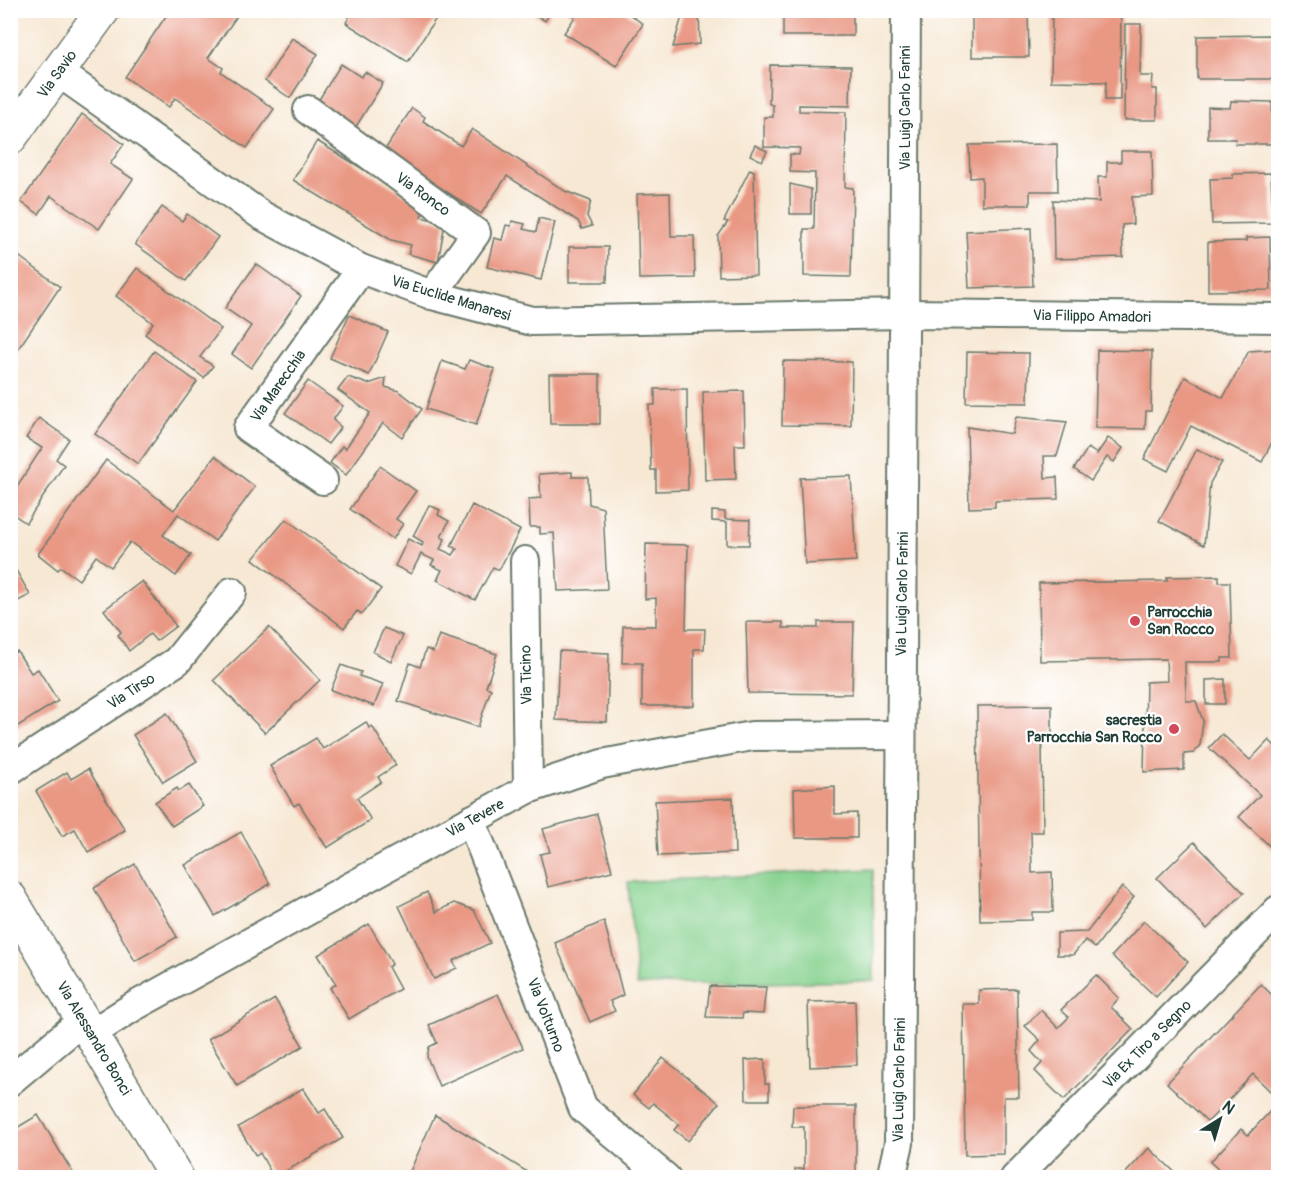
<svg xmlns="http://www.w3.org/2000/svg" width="1289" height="1188" font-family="Pangolin,sans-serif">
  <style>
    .green { fill: #86d18e; stroke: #528761; stroke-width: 1.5 }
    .building { fill: #e99884 }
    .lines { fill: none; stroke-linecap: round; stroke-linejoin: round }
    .street-casing { stroke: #6b796c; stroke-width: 32 }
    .secondary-casing { stroke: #6b796c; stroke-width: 36 }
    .street { stroke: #fff; stroke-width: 28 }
    .secondary { stroke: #fff; stroke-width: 33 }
    .poi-dot { fill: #d1495b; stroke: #fff; stroke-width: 2 }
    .labels { text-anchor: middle; stroke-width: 4.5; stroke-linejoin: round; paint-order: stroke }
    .street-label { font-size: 15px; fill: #1f3d34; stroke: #fff }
    .poi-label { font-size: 15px; font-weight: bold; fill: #1f3d34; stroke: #fff; text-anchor: start }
  </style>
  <rect width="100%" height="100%" fill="#fff"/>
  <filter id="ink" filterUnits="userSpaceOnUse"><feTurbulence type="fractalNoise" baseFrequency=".0167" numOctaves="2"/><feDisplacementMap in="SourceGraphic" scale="12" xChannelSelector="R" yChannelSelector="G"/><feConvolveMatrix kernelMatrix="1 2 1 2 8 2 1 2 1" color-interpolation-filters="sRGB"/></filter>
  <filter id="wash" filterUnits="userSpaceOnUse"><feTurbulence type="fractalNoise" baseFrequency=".008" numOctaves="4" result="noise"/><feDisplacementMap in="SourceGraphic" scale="24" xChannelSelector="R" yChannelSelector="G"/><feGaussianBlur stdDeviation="1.35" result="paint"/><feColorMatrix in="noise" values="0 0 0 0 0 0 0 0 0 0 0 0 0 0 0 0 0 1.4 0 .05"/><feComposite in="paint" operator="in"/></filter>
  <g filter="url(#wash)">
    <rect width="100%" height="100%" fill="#f7e8d4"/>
    <polygon class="green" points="873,869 874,981 637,985 628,882"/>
    <g id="blocks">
      <g class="building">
        <polygon points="170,10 241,10 208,58 223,68 221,72 274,109 247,148 175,98 169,107 125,77"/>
        <polygon points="353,10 428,10 437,17 408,62 346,23"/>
        <polygon points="528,10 552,10 545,21"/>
        <polygon points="565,10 623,10 643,24 616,66 564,33 575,17"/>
        <polygon points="684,10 699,10 700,44 673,47"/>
        <polygon points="772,10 853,10 853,36 783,36 783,14 772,14"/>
        <polygon points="972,10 1028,10 1029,57 972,57"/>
        <polygon points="1052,10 1121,10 1120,100 1105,100 1106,82 1051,81"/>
        <polygon points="1125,24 1141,24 1140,76 1153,76 1152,89 1157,89 1157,120 1124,120"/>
        <polygon points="1273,35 1273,79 1197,79 1197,36"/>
        <polygon points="292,38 318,54 290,98 265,81"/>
        <polygon points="341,64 361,77 365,72 383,83 354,130 315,106"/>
        <polygon points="770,65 851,66 850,106 799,105 799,111 846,112 845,187 853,188 851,277 804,276 804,229 814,229 815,173 790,172 790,154 799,155 800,148 764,147 764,117 773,117 773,105 769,104"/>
        <polygon points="1231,101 1272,102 1273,144 1235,144 1236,139 1208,139 1208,107 1230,108"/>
        <polygon points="412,108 425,117 423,121 461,146 472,129 565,191 591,201 587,216 592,226 582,229 578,221 507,176 481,214 384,151"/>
        <polygon points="82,114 124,144 110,164 133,179 99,229 51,196 39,214 21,202"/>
        <polygon points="317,141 425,207 421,217 445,223 438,262 408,254 411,245 391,240 293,180"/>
        <polygon points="1057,144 1058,191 1030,191 1030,205 982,205 982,177 970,178 969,145"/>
        <polygon points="755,145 767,151 762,161 750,155"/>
        <polygon points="1121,151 1152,151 1153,196 1132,197 1133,224 1122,225 1123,257 1054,259 1053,200 1099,202 1098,177 1107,177 1107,162 1121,162"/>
        <polygon points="750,169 754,171 756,275 719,276 718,236 728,222 724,221"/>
        <polygon points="1271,173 1273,223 1212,224 1210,179 1233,178 1233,174"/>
        <polygon points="790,184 811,189 811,214 790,214"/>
        <polygon points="670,193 671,236 694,236 695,278 639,279 637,194"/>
        <polygon points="162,207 182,221 187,214 218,237 186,281 135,244"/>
        <polygon points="539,218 555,222 541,280 487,267 494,238 502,240 506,225 511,226 512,221 525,224 523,229 536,232"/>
        <polygon points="1031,228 1033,286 969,288 966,231"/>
        <polygon points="1270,237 1271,290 1208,291 1208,242 1246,241 1246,238"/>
        <polygon points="569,247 608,247 607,282 569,282"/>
        <polygon points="12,251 60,287 10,361 10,254"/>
        <polygon points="256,264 301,296 251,368 232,354 251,326 225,308"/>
        <polygon points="137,268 221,329 200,357 213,366 204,378 145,334 153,323 116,296"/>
        <polygon points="349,315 388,332 369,375 330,358"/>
        <polygon points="1278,349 1278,430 1262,462 1191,426 1168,471 1144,459 1185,377 1223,398 1249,351"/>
        <polygon points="1097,350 1152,351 1151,411 1146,411 1145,429 1095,428"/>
        <polygon points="154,351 197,382 138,464 95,434"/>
        <polygon points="967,352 1029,353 1028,403 966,402"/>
        <polygon points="469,360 495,369 476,425 426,409 442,361 465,369"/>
        <polygon points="783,361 852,362 851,426 782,425"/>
        <polygon points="549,374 600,374 600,424 550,424"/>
        <polygon points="348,377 368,384 386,378 385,387 399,391 422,409 402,437 383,423 346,475 330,463 342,446 345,449 370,413 338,390"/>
        <polygon points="308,381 343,406 333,420 341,427 328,444 285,413"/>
        <polygon points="655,389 687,389 688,490 656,491 656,470 651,470 649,405 655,405"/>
        <polygon points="744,391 745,445 735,445 736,479 705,480 703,392"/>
        <polygon points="1016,417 1067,422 1057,456 1044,456 1045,478 1057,477 1058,499 995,501 995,507 969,508 967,427 1012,434"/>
        <polygon points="39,418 69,439 56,459 64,465 26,523 10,512 10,497 42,448 26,438"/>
        <polygon points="1108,438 1123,448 1114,462 1107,457 1091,481 1074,469 1088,448 1097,454"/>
        <polygon points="1197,449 1222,462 1210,483 1204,545 1159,521"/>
        <polygon points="215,456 255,487 215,541 178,514 163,535 191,555 176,576 130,542 111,567 96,556 79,580 61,567 58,570 38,554 106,460 174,510"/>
        <polygon points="380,466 416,491 396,519 403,524 393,539 350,509"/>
        <polygon points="572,472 572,477 588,477 589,504 603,508 607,589 558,591 554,533 540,534 540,527 530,527 529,499 541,498 539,474"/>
        <polygon points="851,476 856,561 805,564 800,478"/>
        <polygon points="429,505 440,510 438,515 449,521 441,537 445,539 440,549 453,555 457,549 451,546 472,505 520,530 499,570 493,567 475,600 437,580 442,570 431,565 434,560 421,554 411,574 395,566 408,539 422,546 423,542 413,536"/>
        <polygon points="712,511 725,512 725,519 750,520 749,545 727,545 727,522 712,521"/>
        <polygon points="286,519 381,589 362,614 357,611 344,628 253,559"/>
        <polygon points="646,544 688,545 686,629 705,629 704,649 694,649 694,706 642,706 642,663 622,663 623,626 656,626 656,598 645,599"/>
        <polygon points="16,570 30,595 10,605 10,573"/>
        <polygon points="1219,576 1219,582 1230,582 1232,658 1222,658 1222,662 1185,662 1186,701 1196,701 1203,721 1200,745 1194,753 1184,754 1184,770 1144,772 1146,682 1167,681 1166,659 1040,661 1039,583 1167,581 1167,577"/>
        <polygon points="142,581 176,626 156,641 150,634 129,651 118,635 121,632 104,610"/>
        <polygon points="746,622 783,622 783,628 818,628 818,622 854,622 852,694 748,693"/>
        <polygon points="269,627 320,680 265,733 214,680"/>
        <polygon points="384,628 403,636 391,661 373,652"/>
        <polygon points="439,635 497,654 486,687 491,689 478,727 398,701 410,663 420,667 426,649 433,652"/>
        <polygon points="17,651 31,673 38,669 58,701 10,731 10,655"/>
        <polygon points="559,651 609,653 607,722 556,720"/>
        <polygon points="341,665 361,672 359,676 383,684 374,706 331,690"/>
        <polygon points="1225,679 1225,704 1206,704 1206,680"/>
        <polygon points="1052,705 1052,739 1042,739 1043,832 1031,832 1032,873 1052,872 1053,912 1032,912 1032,920 980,921 977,706"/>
        <polygon points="167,713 197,761 163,782 133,735"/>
        <polygon points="366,722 369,728 372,726 396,765 378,777 381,782 357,798 371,820 327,848 299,803 294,806 270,766 316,738 323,749"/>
        <polygon points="1222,734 1250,760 1269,740 1278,749 1278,854 1239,817 1260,795 1209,748"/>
        <polygon points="88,769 125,830 88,852 75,829 62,836 36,791 67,772 71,779"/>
        <polygon points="189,785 203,806 172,826 155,802 177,788 179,791"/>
        <polygon points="835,786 835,814 857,813 857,838 795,838 794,789"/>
        <polygon points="733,798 735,853 658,856 655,801"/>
        <polygon points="597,814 612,871 548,887 540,854 550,852 543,829"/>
        <polygon points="241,832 270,884 215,916 185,865"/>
        <polygon points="1194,842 1244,893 1207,929 1157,878"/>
        <polygon points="135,864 177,937 135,961 94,888"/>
        <polygon points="1122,887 1134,897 1095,948 1085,940 1073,955 1057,955 1057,933 1087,932"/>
        <polygon points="427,892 436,912 454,903 474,910 490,943 453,961 457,968 434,979 399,906"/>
        <polygon points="604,921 623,995 610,1001 615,1011 590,1022 555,943"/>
        <polygon points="1144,921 1188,962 1156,997 1112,956"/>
        <polygon points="369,924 392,964 388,967 400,989 349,1019 330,988 336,984 318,955"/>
        <polygon points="1096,975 1119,998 1111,1007 1133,1029 1064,1100 1035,1071 1042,1063 1031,1051 1040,1040 1025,1026 1041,1010 1058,1028 1069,1017 1061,1010"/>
        <polygon points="1261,984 1278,1001 1278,1099 1253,1074 1208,1122 1167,1083"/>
        <polygon points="710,986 766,987 763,1014 743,1013 742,1018 706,1017"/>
        <polygon points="1017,989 1019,1097 1004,1097 1004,1154 965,1155 963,1004 979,1004 979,990"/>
        <polygon points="498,994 523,1048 439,1086 427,1057 429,1047 437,1043 429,1025"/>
        <polygon points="275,999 303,1046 237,1086 208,1039"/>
        <polygon points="855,1001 857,1065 810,1067 808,1002"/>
        <polygon points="663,1058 719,1103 688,1141 674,1130 679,1124 653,1103 649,1108 633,1095"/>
        <polygon points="765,1059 765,1084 769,1084 769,1100 746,1100 745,1060"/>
        <polygon points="303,1088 319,1113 325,1109 343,1138 274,1178 260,1153 256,1156 238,1127"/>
        <polygon points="1278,1103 1278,1178 1228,1178 1210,1162 1241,1129 1248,1135"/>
        <polygon points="793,1106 856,1106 856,1178 795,1178 795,1169 804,1169 804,1127 792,1127"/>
        <polygon points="38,1115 76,1178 10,1178 10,1132"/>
        <polygon points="435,1115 447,1122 537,1178 407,1178"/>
        <polygon points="1149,1148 1181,1178 1121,1178"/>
      </g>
    </g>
  </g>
  <g filter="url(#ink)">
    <use href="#blocks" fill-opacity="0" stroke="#6b796c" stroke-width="1.5"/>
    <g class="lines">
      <defs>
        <g id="street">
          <polyline points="58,72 261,215 361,269 432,295 532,321 905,314 1278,318"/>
          <polyline points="308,110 476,233 432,295"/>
          <polyline points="323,480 248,428 361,269"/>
          <polyline points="525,561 528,789"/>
          <polyline points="10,770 177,661 232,592"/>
          <polyline points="471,820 583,1108 666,1178"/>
          <polyline points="92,1033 133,1007 528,789 602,764 752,736 900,735"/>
          <polyline points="10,1081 83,1020"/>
          <polyline points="891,1178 899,1143 906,10"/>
          <polyline points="1015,1178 1278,910"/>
        </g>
        <g id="secondary">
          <polyline points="10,138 103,10"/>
          <polyline points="10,898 177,1178"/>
        </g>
      </defs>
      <use href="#street" class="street-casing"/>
      <use href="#secondary" class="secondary-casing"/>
      <use href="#street" class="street"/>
      <use href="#secondary" class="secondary"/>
    </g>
  </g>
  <g class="poi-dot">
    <circle cx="1135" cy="621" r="6"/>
    <circle cx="1174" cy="729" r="6"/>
  </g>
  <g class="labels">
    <g class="street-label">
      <text transform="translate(57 74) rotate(-54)" y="5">Via Savio</text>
      <text transform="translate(905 108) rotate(-90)" y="5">Via Luigi Carlo Farini</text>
      <text transform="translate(423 194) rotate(36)" y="5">Via Ronco</text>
      <text transform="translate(451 298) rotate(17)" y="5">Via Euclide Manaresi</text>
      <text transform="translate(1092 316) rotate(1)" y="5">Via Filippo Amadori</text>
      <text transform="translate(278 386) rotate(-55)" y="5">Via Marecchia</text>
      <text transform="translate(902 594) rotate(-89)" y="5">Via Luigi Carlo Farini</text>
      <text transform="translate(526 675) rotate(-91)" y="5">Via Ticino</text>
      <text transform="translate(131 691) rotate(-33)" y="5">Via Tirso</text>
      <text transform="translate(475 818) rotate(-29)" y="5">Via Tevere</text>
      <text transform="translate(546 1015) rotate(69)" y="5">Via Volturno</text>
      <text transform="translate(94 1038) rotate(59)" y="5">Via Alessandro Bonci</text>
      <text transform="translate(1147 1044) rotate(-45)" y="5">Via Ex Tiro a Segno</text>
      <text transform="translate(899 1080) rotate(-89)" y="5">Via Luigi Carlo Farini</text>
    </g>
    <g class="poi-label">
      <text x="1147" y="617">Parrocchia<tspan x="1147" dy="17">San Rocco</tspan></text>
      <text x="1162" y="725" text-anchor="end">sacrestia<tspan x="1162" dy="17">Parrocchia San Rocco</tspan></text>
    </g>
  </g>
  <rect width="1289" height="1188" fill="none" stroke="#fff" stroke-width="36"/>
  <g transform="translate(1220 1119) rotate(37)" stroke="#ffffff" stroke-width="4.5" paint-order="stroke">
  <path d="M0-4.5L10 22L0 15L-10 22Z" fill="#1f3d34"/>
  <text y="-9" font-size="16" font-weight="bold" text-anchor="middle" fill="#1f3d34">N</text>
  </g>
</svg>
